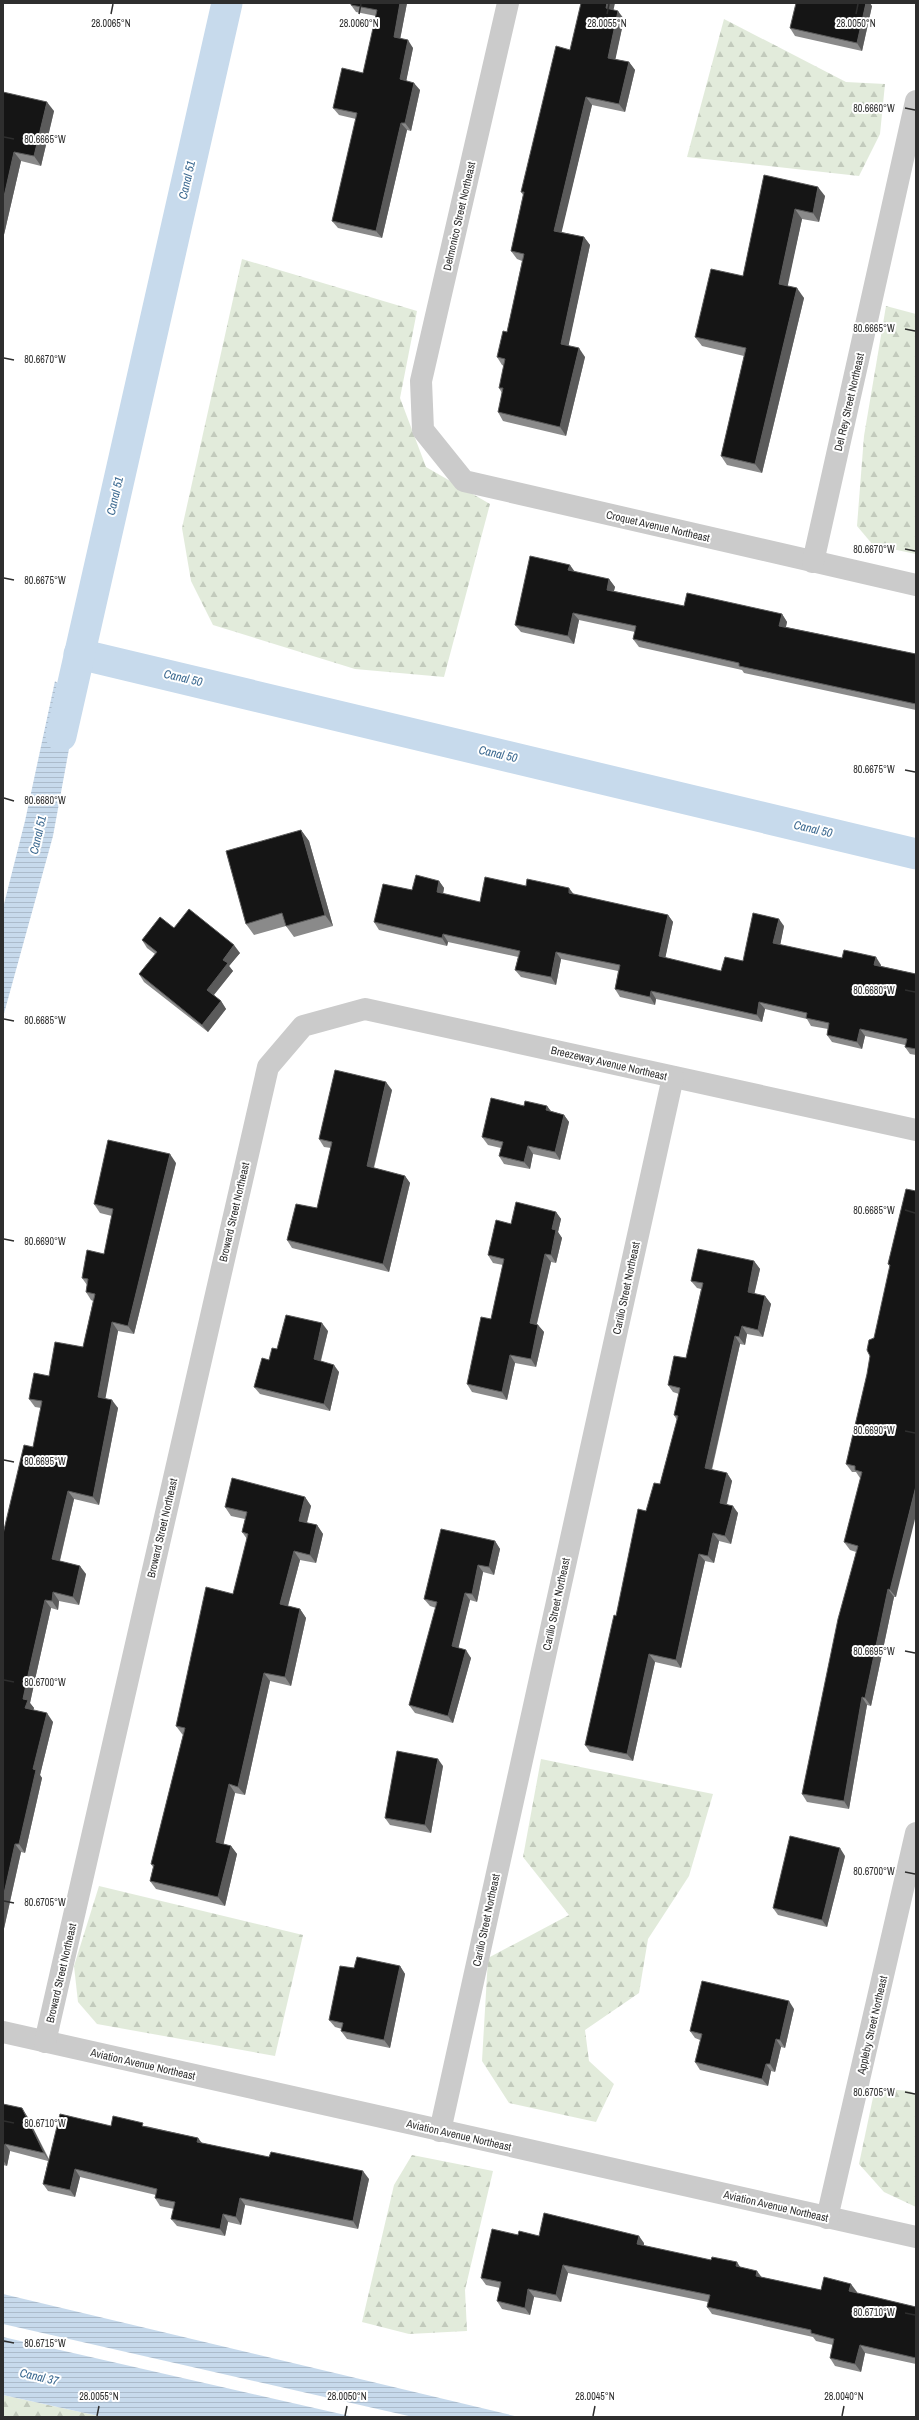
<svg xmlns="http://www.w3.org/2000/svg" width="919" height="2420" font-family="'Archivo Narrow',sans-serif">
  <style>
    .forest { fill: url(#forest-firs) }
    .water { fill: url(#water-rules) }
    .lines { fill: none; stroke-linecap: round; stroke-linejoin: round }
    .canal { stroke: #c7daec; stroke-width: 31 }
    .minor { stroke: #cbcbcb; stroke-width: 22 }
    .wall { fill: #8a8a8a }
    .shaded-wall { fill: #5b5b5b }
    .building { fill: #151515; stroke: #5b5b5b }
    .ticks { fill: none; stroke: #2e2e2e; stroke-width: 1.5 }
    .labels { text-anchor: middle; stroke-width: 4; stroke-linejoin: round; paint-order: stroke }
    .street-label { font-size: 11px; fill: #2e2e2e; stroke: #fff }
    .water-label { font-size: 12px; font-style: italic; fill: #3b6990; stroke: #fff }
    .ticks-label { font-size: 10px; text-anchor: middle; fill: #2e2e2e; stroke: #fff; stroke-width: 4; stroke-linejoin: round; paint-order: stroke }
  </style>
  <defs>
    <pattern id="forest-firs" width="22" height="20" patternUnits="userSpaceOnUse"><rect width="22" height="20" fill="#e2ebdb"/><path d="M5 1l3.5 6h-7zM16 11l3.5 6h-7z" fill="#c2cabc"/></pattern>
    <pattern id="water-rules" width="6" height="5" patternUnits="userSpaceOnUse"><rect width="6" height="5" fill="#c7daec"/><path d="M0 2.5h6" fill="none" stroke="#abbbcb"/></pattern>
  </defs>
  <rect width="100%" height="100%" fill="#fff"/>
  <g class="forest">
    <polygon points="724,19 846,82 885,84 880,134 859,176 687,157"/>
    <polygon points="242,259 417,311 400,398 426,467 490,504 444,677 355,669 213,625 191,581 182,528"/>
    <polygon points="886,306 916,314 916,554 873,545 857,526 864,436"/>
    <polygon points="541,1759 713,1794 689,1876 648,1939 639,1993 585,2030 589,2061 614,2084 596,2122 509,2103 482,2061 488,1958 569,1915 523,1857"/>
    <polygon points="99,1886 303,1935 275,2056 97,2024 78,2002 74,1966"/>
    <polygon points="875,2088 910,2091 916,2095 916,2207 884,2192 859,2164"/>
    <polygon points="412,2155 493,2171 465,2290 467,2331 409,2334 362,2322 394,2185"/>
    <polygon points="3,2395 103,2417 3,2417"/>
  </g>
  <g class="water">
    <polygon points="55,681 78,700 53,836 3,1017 3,908 25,821"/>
    <polygon points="3,2294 519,2417 413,2417 3,2324"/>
    <polygon points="3,2337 354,2417 103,2417 3,2395"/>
  </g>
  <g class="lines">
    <g class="canal">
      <polyline points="79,654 916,854"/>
      <polyline points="61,736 227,3"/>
    </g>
    <g class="minor">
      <polyline points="508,3 421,381 423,430 464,481 916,585"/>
      <polyline points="813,562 916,101"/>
      <polyline points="3,2032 916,2237"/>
      <polyline points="45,2042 268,1067 303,1026 365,1009 916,1130"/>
      <polyline points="440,2131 673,1077"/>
      <polyline points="827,2218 916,1833"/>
    </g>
  </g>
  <g class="wall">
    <polygon points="351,3 407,3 400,39 413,48 406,81 420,90 411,131 407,130 382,238 338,228 332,221 356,119 339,115 333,108 363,73 376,16 356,12 351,5"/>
    <polygon points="872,6 862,51 795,36 790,28"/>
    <polygon points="613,10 624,19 615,59 629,62 635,70 625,112 592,105 561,232 584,237 590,245 568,346 585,357 566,436 503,421 498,412 502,393 499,388 504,366 502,365 497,357 507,332 522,261 517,259 511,251 523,195 521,192 570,50"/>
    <polygon points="3,92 54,111 41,166 21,161 3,239"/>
    <polygon points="764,175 825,196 819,222 802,219 787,286 804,298 762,473 727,465 721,456 744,356 702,346 695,337 743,276"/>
    <polygon points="574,572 609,579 615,587 614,591 684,606 782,614 787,622 786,627 916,654 916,710 744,673 742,670 639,647 633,639 635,632 579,620 574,644 521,632 515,625"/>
    <polygon points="301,830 309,841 333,926 294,937 286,926 254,935 246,924"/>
    <polygon points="439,881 444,888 443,894 480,902 526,886 573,894 668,915 673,922 665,958 721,971 743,961 784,926 780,945 842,958 881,965 881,966 916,974 916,1055 910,1054 905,1047 905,1045 865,1036 862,1049 832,1042 827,1035 828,1029 811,1026 807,1019 765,1009 762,1022 656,999 655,1005 620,997 615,989 618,971 561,959 556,985 521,977 515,970 518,957 448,942 447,946 379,930 374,922 412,890"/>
    <polygon points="174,928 240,953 229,966 233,971 214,995 221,1001 226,1009 208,1032 144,982 139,974 155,954 147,948 142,940"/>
    <polygon points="392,1090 374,1168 405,1176 410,1183 389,1272 292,1248 287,1240 317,1208 331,1148 324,1147 319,1139"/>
    <polygon points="524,1106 547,1106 551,1111 564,1115 569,1122 560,1160 533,1154 530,1169 504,1164 499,1156 501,1148 488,1145 482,1137"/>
    <polygon points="176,1163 134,1334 118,1331 105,1398 118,1408 99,1505 74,1499 60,1561 86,1574 79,1605 59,1601 58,1610 51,1608 36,1675 30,1703 34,1708 33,1710 53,1722 40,1775 42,1778 25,1853 21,1852 3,1933 3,1534 33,1447 41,1408 35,1407 29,1399 49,1376 83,1347 93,1301 91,1300 86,1292 87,1285 82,1278 104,1254 112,1216 100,1213 94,1204"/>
    <polygon points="906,1189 896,1597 894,1597 871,1706 867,1705 849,1809 807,1802 802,1794 856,1552 850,1550 844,1542 861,1478 860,1478 856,1472 852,1472 846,1464 867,1374 890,1267 888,1264"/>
    <polygon points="556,1212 561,1219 558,1232 562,1238 556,1263 551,1262 537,1324 544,1332 536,1367 515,1363 507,1400 472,1392 467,1384 491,1319 503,1265 493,1263 488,1255 511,1224"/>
    <polygon points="754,1261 760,1269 754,1294 765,1296 771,1304 763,1337 747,1334 745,1345 740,1344 712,1470 727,1473 732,1481 727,1504 738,1513 731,1544 719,1541 714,1563 705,1561 681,1668 655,1662 633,1761 590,1752 585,1745 616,1616 646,1511 660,1484 677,1420 674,1415 679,1394 673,1392 668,1385 686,1358 701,1289 697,1288 691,1281"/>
    <polygon points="328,1331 321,1361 339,1372 330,1411 260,1394 254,1387 269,1360 277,1349"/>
    <polygon points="305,1497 311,1506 307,1523 317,1525 323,1534 316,1563 300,1560 288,1606 300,1609 306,1618 291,1686 270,1681 245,1795 235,1793 223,1844 231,1846 237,1854 225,1906 156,1889 150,1881 153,1867 151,1864 183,1735 182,1734 176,1726 233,1594 247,1539 242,1532 245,1519 231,1516 225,1507"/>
    <polygon points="495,1541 500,1549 494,1575 483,1572 477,1602 470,1600 458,1648 471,1658 453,1723 415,1713 409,1705 436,1608 430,1606 424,1599"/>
    <polygon points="443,1766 431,1833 390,1825 385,1818"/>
    <polygon points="845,1856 827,1927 778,1915 773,1908"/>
    <polygon points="400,1966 405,1974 390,2048 347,2039 341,2031 342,2029 335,2027 329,2020 354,1968"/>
    <polygon points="794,2009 785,2048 781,2047 775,2072 771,2071 768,2086 700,2070 695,2062 700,2040 695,2038 690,2031"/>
    <polygon points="3,2104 27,2116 49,2159 111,2126 146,2126 198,2138 202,2143 369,2179 358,2229 245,2205 241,2225 228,2222 225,2236 177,2226 171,2219 174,2209 160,2206 155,2198 156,2195 80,2177 75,2197 48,2191 43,2184 48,2161 10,2151 7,2166 3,2165"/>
    <polygon points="518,2235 539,2236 644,2243 644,2246 740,2268 761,2277 821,2290 857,2292 856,2293 916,2307 916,2364 865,2353 861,2372 835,2366 830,2358 833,2345 816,2341 813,2337 712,2314 707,2307 708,2302 568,2273 561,2302 534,2297 530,2315 502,2309 497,2301 500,2288 486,2285 481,2278"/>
  </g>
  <g class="shaded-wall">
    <polygon points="400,3 407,3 399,45 394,37"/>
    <polygon points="607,3 615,3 612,17 606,8"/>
    <polygon points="866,3 870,3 872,6 862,51 857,43"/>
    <polygon points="618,11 624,19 614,66 608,58"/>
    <polygon points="408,40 413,48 405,87 400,79"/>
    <polygon points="629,62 635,70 625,112 619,104"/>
    <polygon points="414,83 420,90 411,131 405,123"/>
    <polygon points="586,97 592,105 560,239 554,231"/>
    <polygon points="47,102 54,111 41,166 34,156"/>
    <polygon points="401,123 407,130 382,238 376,231"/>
    <polygon points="14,152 21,161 3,239 3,201"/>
    <polygon points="818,187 825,196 819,222 813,213"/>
    <polygon points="795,209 802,219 786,294 779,284"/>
    <polygon points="584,237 590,245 567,353 561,344"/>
    <polygon points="797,288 804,298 762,473 755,464"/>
    <polygon points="579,348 585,357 566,436 560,427"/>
    <polygon points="570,565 575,572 568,570"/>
    <polygon points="609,579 615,587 612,597 607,590"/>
    <polygon points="573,613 579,620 574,644 568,636"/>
    <polygon points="782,614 787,622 784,634 779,626"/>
    <polygon points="301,830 309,841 333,926 325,915"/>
    <polygon points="439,881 444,888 442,899 437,892"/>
    <polygon points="569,888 575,896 569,893"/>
    <polygon points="668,915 673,922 664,964 659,956"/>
    <polygon points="779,919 784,926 779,951 773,943"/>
    <polygon points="443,934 448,942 447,946 442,938"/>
    <polygon points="234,945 240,953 229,966 233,971 212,997 207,990 223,960"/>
    <polygon points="556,952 561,959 556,985 551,977"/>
    <polygon points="876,957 881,965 879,972 874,965"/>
    <polygon points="651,991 656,999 655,1005 650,997"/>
    <polygon points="221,1001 226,1009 208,1032 202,1025"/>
    <polygon points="759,1002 765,1009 762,1022 757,1015"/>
    <polygon points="860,1029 865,1036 862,1049 857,1042"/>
    <polygon points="386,1082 392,1090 372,1174 367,1166"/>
    <polygon points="547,1106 552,1113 546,1110"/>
    <polygon points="564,1115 569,1122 560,1160 555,1152"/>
    <polygon points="528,1146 533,1154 530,1169 524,1162"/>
    <polygon points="170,1154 176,1163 134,1334 128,1326"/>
    <polygon points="405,1176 410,1183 389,1272 383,1264"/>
    <polygon points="556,1212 561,1219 558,1232 562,1238 556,1263 551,1255 552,1229"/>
    <polygon points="545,1254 551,1262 535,1331 530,1323"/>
    <polygon points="754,1261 760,1269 753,1300 748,1292"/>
    <polygon points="765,1296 771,1304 763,1337 758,1330"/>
    <polygon points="112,1322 118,1331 104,1406 98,1397"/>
    <polygon points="322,1323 328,1331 319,1367 314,1359"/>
    <polygon points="538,1325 544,1332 536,1367 531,1359"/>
    <polygon points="742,1326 747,1334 745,1345 739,1337"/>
    <polygon points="735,1336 740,1344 710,1476 705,1468"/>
    <polygon points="510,1355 515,1363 507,1400 502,1392"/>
    <polygon points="334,1365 339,1372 330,1411 324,1404"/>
    <polygon points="112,1400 118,1408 99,1505 93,1497"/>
    <polygon points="727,1473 732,1481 725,1510 720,1503"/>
    <polygon points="916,1486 916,1515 896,1597 890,1590"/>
    <polygon points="68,1491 74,1499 58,1568 52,1559"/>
    <polygon points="305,1497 311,1506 305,1529 299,1521"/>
    <polygon points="733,1506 738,1513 731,1544 725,1536"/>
    <polygon points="317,1525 323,1534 316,1563 310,1555"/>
    <polygon points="713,1533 719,1541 714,1563 708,1556"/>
    <polygon points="495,1541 500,1549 494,1575 489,1567"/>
    <polygon points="294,1551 300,1560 286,1613 280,1604"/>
    <polygon points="699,1554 705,1561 681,1668 676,1660"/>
    <polygon points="478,1565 483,1572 477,1602 472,1594"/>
    <polygon points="80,1566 86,1574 79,1605 73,1597"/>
    <polygon points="888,1589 894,1597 871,1706 865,1698"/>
    <polygon points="53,1592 59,1601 58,1610 52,1601"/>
    <polygon points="465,1593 470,1600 457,1654 452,1646"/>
    <polygon points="45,1600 51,1608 36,1675 30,1703 34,1708 31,1716 25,1708 23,1699 30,1666"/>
    <polygon points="300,1609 306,1618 291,1686 285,1677"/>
    <polygon points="466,1650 471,1658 453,1723 448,1716"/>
    <polygon points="649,1654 655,1662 633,1761 627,1754"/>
    <polygon points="264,1673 270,1681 245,1795 238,1787"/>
    <polygon points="862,1697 867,1705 849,1809 844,1801"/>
    <polygon points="47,1713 53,1722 40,1775 42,1778 25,1853 19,1844 33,1769"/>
    <polygon points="438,1759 443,1766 431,1833 425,1825"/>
    <polygon points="229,1784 235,1793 222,1851 216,1842"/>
    <polygon points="15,1844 21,1852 3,1933 3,1898"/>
    <polygon points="231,1846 237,1854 225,1906 218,1897"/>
    <polygon points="840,1848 845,1856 827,1927 822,1920"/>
    <polygon points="400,1966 405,1974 390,2048 384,2040"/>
    <polygon points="789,2001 794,2009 785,2048 780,2040"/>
    <polygon points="776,2039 781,2047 775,2072 770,2064"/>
    <polygon points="766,2064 771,2071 768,2086 762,2079"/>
    <polygon points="22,2108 27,2116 49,2161 44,2153"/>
    <polygon points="198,2138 203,2145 197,2142"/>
    <polygon points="5,2144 10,2151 7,2166 3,2160 3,2152"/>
    <polygon points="75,2169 80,2177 75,2197 70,2190"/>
    <polygon points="363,2171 369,2179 358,2229 353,2221"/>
    <polygon points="240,2198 245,2205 241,2225 236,2217"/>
    <polygon points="223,2214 228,2222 225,2236 220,2229"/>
    <polygon points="639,2236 644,2243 643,2252 637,2244"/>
    <polygon points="737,2262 742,2270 736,2266"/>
    <polygon points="563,2265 568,2273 561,2302 556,2295"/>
    <polygon points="757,2271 763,2279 756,2276"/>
    <polygon points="851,2284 857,2292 855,2299 849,2291"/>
    <polygon points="528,2289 534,2297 530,2315 525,2308"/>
    <polygon points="860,2345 865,2353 861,2372 855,2364"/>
  </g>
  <g class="building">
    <polygon points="351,3 400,3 394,37 408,40 400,79 414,83 405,123 401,123 376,231 332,221 357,113 333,108 342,68 363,73 377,10 351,5"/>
    <polygon points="581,3 607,3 606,8 618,11 608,58 629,62 619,104 586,97 554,231 584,237 561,344 579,348 560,427 498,412 503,388 499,388 505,359 497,357 503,331 507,332 524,254 511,251 524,192 521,192 556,46 570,50"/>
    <polygon points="796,3 866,3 857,43 790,28"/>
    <polygon points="3,92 47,102 34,156 14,152 3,201"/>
    <polygon points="764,175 818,187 813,213 795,209 779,284 797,288 755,464 721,456 746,348 695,337 711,269 743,276"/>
    <polygon points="530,556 570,565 568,570 609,579 607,590 684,606 687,593 782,614 779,626 916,654 916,704 739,666 739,663 633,639 636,626 573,613 568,636 515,625"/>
    <polygon points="301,830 325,915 286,926 282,913 246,924 226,851"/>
    <polygon points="416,875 439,881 437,892 480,902 485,877 526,886 527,879 569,888 569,893 668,915 659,956 721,971 725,957 743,961 753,913 779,919 773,943 842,958 844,950 876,957 874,965 916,974 916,1049 905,1047 907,1039 860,1029 857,1042 827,1035 829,1023 806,1018 807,1013 759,1002 757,1015 651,991 650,997 615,989 620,965 556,952 551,977 515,970 520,951 443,934 442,938 374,922 383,884 412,890"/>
    <polygon points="189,909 234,945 223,960 228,963 207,990 221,1001 202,1025 139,974 157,952 142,940 160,917 174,928"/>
    <polygon points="335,1070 386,1082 367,1166 405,1176 383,1264 287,1240 296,1204 317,1208 332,1142 319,1139"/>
    <polygon points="491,1098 524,1106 525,1101 547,1106 546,1110 564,1115 555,1152 528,1146 524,1162 499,1156 503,1142 482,1137"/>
    <polygon points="108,1140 170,1154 128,1326 112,1322 98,1397 112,1400 93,1497 68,1491 52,1559 80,1566 73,1597 53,1592 52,1601 45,1600 30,1666 23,1699 28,1700 25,1708 47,1713 33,1769 36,1770 19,1844 15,1844 3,1898 3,1534 24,1445 33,1447 42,1401 29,1399 34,1373 49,1376 55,1342 83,1347 95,1294 86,1292 88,1279 82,1278 87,1250 104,1254 113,1209 94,1204"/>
    <polygon points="906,1189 916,1191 916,1486 890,1590 888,1589 865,1698 862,1697 844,1801 802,1794 838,1619 858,1546 844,1542 862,1472 855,1470 855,1466 846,1464 867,1374 870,1356 867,1350 869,1340 874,1338 890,1265 888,1264"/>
    <polygon points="516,1202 556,1212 552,1229 556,1230 551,1255 545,1254 530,1323 538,1325 531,1359 510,1355 502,1392 467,1384 481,1317 491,1319 504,1259 488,1255 496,1220 511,1224"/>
    <polygon points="698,1249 754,1261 748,1292 765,1296 758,1330 742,1326 739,1337 735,1336 705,1468 727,1473 720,1503 733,1506 725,1536 713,1533 708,1556 699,1554 676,1660 649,1654 627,1754 585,1745 614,1615 616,1616 638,1509 646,1511 654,1483 660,1484 678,1416 674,1415 680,1388 668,1385 674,1356 686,1358 703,1283 691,1281"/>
    <polygon points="286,1315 322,1323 314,1359 334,1365 324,1404 254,1387 262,1358 269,1360 272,1348 277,1349"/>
    <polygon points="232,1478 305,1497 299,1521 317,1525 310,1555 294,1551 280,1604 300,1609 285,1677 264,1673 238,1787 229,1784 216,1842 231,1846 218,1897 150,1881 154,1865 151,1864 185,1728 176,1726 206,1587 233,1594 248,1534 242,1532 247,1512 225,1507"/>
    <polygon points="441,1529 495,1541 489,1567 478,1565 472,1594 465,1593 452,1646 466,1650 448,1716 409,1705 437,1602 424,1599"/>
    <polygon points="397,1751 438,1759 425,1825 385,1818"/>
    <polygon points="790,1836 840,1848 822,1920 773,1908"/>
    <polygon points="357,1957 400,1966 384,2040 341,2031 343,2023 329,2020 340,1966 354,1968"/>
    <polygon points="702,1981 789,2001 780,2040 776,2039 770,2064 766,2064 762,2079 695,2062 702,2034 690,2031"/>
    <polygon points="3,2104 22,2108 44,2153 5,2144 3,2152"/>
    <polygon points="60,2114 111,2126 113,2116 143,2123 142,2126 198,2138 197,2142 269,2157 271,2152 363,2171 353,2221 240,2198 236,2217 223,2214 220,2229 171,2219 175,2202 155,2198 157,2189 75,2169 70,2190 43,2184"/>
    <polygon points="544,2213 639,2236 637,2244 711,2260 712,2257 737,2262 736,2266 757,2271 756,2276 821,2290 824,2277 851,2284 849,2291 916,2307 916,2358 860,2345 855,2364 830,2358 834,2339 811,2333 811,2330 707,2307 710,2295 563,2265 556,2295 528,2289 525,2308 497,2301 501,2282 481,2278 492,2229 518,2235 519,2231 539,2236"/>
  </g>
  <path class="ticks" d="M 111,14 L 113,4M 359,14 L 361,4M 607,14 L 609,4M 856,14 L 858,4M 905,108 L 915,110M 4,137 L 14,139M 905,329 L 915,331M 4,358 L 14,360M 905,549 L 915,551M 4,578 L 14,580M 905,770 L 915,772M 4,798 L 14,801M 905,990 L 915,992M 4,1019 L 14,1021M 905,1210 L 915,1213M 4,1239 L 14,1241M 905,1431 L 915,1433M 4,1460 L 14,1462M 905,1651 L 915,1653M 4,1680 L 14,1682M 905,1872 L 915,1874M 4,1901 L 14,1903M 905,2092 L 915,2094M 4,2121 L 14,2123M 905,2313 L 915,2315M 4,2341 L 14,2343M 97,2416 L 99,2406M 345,2416 L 347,2406M 593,2416 L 595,2406M 842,2416 L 844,2406"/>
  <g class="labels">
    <g class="street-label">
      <text transform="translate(459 216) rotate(-77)" y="4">Delmonico Street Northeast</text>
      <text transform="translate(849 402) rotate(-77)" y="4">Del Rey Street Northeast</text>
      <text transform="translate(658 526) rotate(13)" y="4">Croquet Avenue Northeast</text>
      <text transform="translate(609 1063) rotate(13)" y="4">Breezeway Avenue Northeast</text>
      <text transform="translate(234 1212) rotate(-77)" y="4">Broward Street Northeast</text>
      <text transform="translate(626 1288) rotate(-78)" y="4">Carillo Street Northeast</text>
      <text transform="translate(162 1528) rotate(-77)" y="4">Broward Street Northeast</text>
      <text transform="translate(556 1604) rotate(-78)" y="4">Carillo Street Northeast</text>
      <text transform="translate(486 1920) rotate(-78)" y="4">Carillo Street Northeast</text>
      <text transform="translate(61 1973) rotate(-77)" y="4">Broward Street Northeast</text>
      <text transform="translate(872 2025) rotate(-77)" y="4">Appleby Street Northeast</text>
      <text transform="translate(143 2064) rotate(13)" y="4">Aviation Avenue Northeast</text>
      <text transform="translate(459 2135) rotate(13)" y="4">Aviation Avenue Northeast</text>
      <text transform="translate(776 2206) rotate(13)" y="4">Aviation Avenue Northeast</text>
    </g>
    <g class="water-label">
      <text transform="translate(187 180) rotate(-77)" y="4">Canal 51</text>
      <text transform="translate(115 496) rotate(-77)" y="4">Canal 51</text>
      <text transform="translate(183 678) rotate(13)" y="4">Canal 50</text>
      <text transform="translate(498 754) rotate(13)" y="4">Canal 50</text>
      <text transform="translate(813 829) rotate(13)" y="4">Canal 50</text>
      <text transform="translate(38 835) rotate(-77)" y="4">Canal 51</text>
      <text transform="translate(39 2377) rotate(13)" y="4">Canal 37</text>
    </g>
  </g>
  <g class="ticks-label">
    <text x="111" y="27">28.0065°N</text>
    <text x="359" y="27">28.0060°N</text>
    <text x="607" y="27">28.0055°N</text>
    <text x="856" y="27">28.0050°N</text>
    <text x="874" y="112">80.6660°W</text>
    <text x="45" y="143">80.6665°W</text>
    <text x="874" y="332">80.6665°W</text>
    <text x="45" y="363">80.6670°W</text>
    <text x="874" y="553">80.6670°W</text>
    <text x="45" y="584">80.6675°W</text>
    <text x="874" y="773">80.6675°W</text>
    <text x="45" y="804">80.6680°W</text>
    <text x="874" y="994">80.6680°W</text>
    <text x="45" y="1024">80.6685°W</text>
    <text x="874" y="1214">80.6685°W</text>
    <text x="45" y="1245">80.6690°W</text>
    <text x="874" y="1434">80.6690°W</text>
    <text x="45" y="1465">80.6695°W</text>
    <text x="874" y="1655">80.6695°W</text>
    <text x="45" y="1686">80.6700°W</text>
    <text x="874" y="1875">80.6700°W</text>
    <text x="45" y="1906">80.6705°W</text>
    <text x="874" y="2096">80.6705°W</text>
    <text x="45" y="2127">80.6710°W</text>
    <text x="874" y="2316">80.6710°W</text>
    <text x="45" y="2347">80.6715°W</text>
    <text x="99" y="2400">28.0055°N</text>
    <text x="347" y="2400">28.0050°N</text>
    <text x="595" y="2400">28.0045°N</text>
    <text x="844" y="2400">28.0040°N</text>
  </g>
  <rect width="919" height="2420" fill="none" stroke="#2e2e2e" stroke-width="8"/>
</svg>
